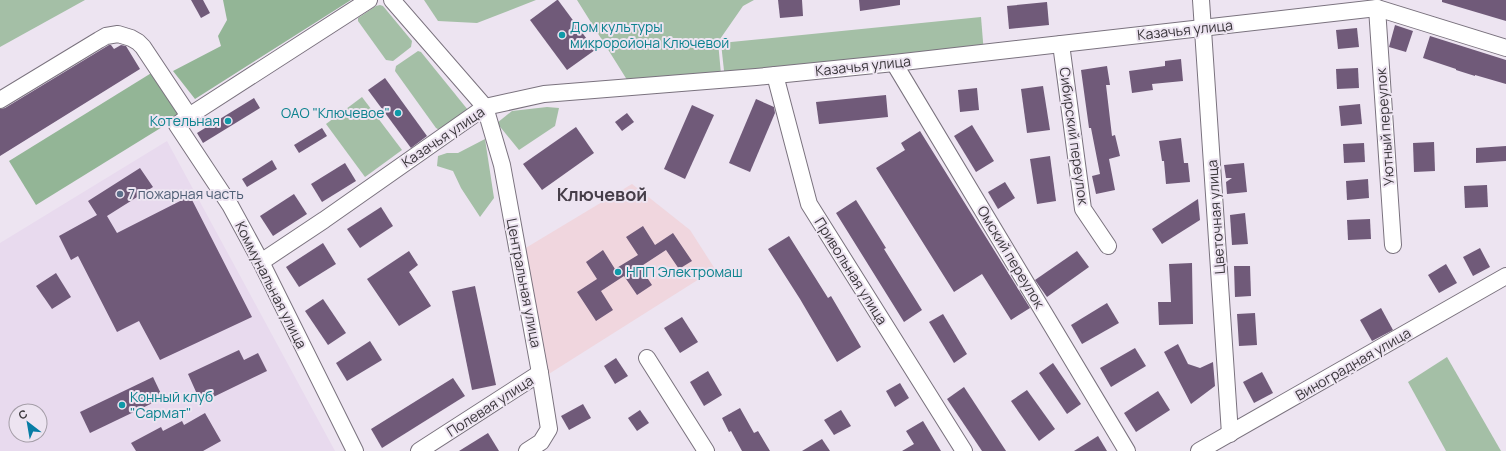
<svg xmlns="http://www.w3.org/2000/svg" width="1506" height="451" font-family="Manrope,sans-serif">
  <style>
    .commercial { fill: #f0d6de }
    .built { fill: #e8daee; fill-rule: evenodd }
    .green { fill: #a4bfa6 }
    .forest { fill: #93b596 }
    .building { fill: #705a79 }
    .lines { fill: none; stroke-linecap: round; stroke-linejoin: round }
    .minor-casing { stroke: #7a727e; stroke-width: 18 }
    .minor { stroke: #fff; stroke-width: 16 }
    .culture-dot { fill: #0f9aa8; stroke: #ede4f1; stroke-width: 1.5 }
    .service-dot { fill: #5c6f8a; stroke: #ede4f1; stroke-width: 1.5 }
    .labels { text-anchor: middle; stroke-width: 4; stroke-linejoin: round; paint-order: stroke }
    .culture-label { font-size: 14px; fill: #0d838f; stroke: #ede4f1; text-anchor: start }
    .street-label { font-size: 14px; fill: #3a363b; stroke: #ede4f1 }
    .service-label { font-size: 14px; fill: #4e5e75; stroke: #ede4f1; text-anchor: start }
    .district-label { font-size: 18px; font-weight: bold; fill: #463e49; stroke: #ede4f1 }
  </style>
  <rect width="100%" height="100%" fill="#ede4f1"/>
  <polygon class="commercial" points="632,184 690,230 715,269 544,377 524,249"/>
  <path class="built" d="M 167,141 L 335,451 L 0,451 L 0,243 ZM 16,411 L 40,411 L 40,435 L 16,435 Z"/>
  <g class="green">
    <polygon points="0,0 85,0 0,47"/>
    <polygon points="424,0 536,0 477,23 438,21"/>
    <polygon points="577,0 754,0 743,6 718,42 721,74 629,83"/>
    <polygon points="380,5 383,6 412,41 411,47 393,61 386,60 358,21 358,18 376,6"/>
    <polygon points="981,17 984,54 725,80 721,43"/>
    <polygon points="418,51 421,52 468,110 443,132 436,128 395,71 396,66"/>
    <polygon points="362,97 402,150 365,177 326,124"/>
    <polygon points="547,107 559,108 555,126 519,150 497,123 512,111"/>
    <polygon points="485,139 494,198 480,217 461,188 453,171 437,166 438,156 447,153 458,153"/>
    <polygon points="1447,357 1501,451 1446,451 1408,382"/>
  </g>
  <g class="forest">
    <polygon points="223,0 351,0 195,99 173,71 221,46 218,36 227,20"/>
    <polygon points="153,72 180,116 36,205 9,161"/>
  </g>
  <g class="building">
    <polygon points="191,0 203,0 210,13 201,18"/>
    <polygon points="557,0 558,0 595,50 567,70 530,20"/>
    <polygon points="778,0 802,0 803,16 780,18"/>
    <polygon points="859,0 900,0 900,5 860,11"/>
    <polygon points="1442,0 1506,0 1506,21 1442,2"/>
    <polygon points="1047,2 1049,25 1009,29 1007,6"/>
    <polygon points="1395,25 1413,31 1406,52 1389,47"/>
    <polygon points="1357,28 1359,47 1338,49 1336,30"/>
    <polygon points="1430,36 1506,60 1506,84 1475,75 1475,76 1456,70 1456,69 1423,58"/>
    <polygon points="109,45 111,45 114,49 121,45 126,46 140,69 0,156 0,109 5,108"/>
    <polygon points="1181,59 1183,81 1152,84 1153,90 1132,93 1129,71 1165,66 1165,61"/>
    <polygon points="1107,66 1110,85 1106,85 1112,136 1115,135 1120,156 1109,159 1115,190 1096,194 1092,176 1100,174 1091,128 1089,128 1081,70"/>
    <polygon points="1358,68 1359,88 1337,89 1336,69"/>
    <polygon points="385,78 427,136 411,148 368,90"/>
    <polygon points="1043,86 1050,130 1027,133 1021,89"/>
    <polygon points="977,88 979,110 960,112 958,90"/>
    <polygon points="886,95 888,117 819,124 816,102"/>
    <polygon points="254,98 260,108 203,143 197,133"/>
    <polygon points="756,99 774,107 775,113 750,172 729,163"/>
    <polygon points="1360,104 1362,124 1341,126 1339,106"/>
    <polygon points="692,105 714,115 685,179 664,169"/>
    <polygon points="627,113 634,122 622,131 615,122"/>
    <polygon points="972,125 994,161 976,172 954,136"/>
    <polygon points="576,127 594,153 542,190 523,164"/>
    <polygon points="322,128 327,136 299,153 294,145"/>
    <polygon points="920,131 1030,308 1011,320 982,274 954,292 876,168 905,150 901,143"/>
    <polygon points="1181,138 1184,163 1188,163 1190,182 1166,184 1164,161 1162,161 1159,141"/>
    <polygon points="1434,142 1435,171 1414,172 1413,143"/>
    <polygon points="1364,143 1365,162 1344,163 1343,144"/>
    <polygon points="1506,146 1506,161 1476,163 1476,148"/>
    <polygon points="1050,156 1056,201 1037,204 1030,159"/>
    <polygon points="272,160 277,169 247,187 242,179"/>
    <polygon points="345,163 356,181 322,202 311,184"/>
    <polygon points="1244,163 1247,192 1227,194 1226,182 1232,178 1226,178 1224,165"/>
    <polygon points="140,168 153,187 107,216 117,233 190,196 252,317 160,360 139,321 117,332 78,256 71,260 59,236 97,215 88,201"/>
    <polygon points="1368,179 1369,198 1347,200 1346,181"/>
    <polygon points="1005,182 1015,198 998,209 988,192"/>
    <polygon points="1487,185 1488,207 1465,208 1464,186"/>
    <polygon points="294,194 307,214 273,236 260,216"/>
    <polygon points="1198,199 1200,220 1162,244 1152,229"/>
    <polygon points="856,200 886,248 884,249 922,310 904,322 836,213"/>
    <polygon points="381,207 393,226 360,248 347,229"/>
    <polygon points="1245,213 1248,244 1232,245 1230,215"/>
    <polygon points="1370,219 1371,239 1348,240 1347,220"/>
    <polygon points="643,226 655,245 673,233 692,261 679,269 666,250 640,267 652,285 637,295 624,276 601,291 613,310 596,321 577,292 597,279 586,262 603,250 615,269 638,255 626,237"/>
    <polygon points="789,236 828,298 831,296 861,347 837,362 800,299 768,249"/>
    <polygon points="323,243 336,264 299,287 286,267"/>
    <polygon points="1480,248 1490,267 1473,276 1463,257"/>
    <polygon points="409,251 418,265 409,272 431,306 399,326 367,279"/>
    <polygon points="1077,251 1089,267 1047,297 1035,280"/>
    <polygon points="1192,263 1193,324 1159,325 1158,302 1171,302 1169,264"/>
    <polygon points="1446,264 1457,283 1439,293 1428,275"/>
    <polygon points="1234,266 1250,266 1251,296 1235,297"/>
    <polygon points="56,273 71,297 52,309 36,286"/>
    <polygon points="475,286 496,385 472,390 452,291"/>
    <polygon points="323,299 346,333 328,345 305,311"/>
    <polygon points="1107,303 1119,323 1082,344 1071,325"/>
    <polygon points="1381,308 1393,330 1372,341 1360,320"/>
    <polygon points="1255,313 1257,345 1239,346 1237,314"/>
    <polygon points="943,314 967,354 954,363 929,322"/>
    <polygon points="682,317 698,342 680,353 664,328"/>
    <polygon points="370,341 382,360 347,381 336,363"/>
    <polygon points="1178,344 1188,364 1200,368 1213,362 1215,386 1191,404 1164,352"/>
    <polygon points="1135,348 1146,366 1111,387 1100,368"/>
    <polygon points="239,350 244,360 258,353 267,371 201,403 188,374"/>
    <polygon points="616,358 628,376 615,384 604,366"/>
    <polygon points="1053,363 1081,404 1067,414 1039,373"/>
    <polygon points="708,371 722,395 704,406 690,382"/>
    <polygon points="1262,372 1273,393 1254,403 1243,382"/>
    <polygon points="153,377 163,398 90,433 80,412"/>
    <polygon points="453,378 465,396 382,448 371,429"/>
    <polygon points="900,383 909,398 895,407 886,391"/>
    <polygon points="964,387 1006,451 982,451 947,399"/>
    <polygon points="1027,390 1055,429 1039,441 1011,401"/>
    <polygon points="1158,391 1170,410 1136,432 1124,413"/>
    <polygon points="583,404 591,418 569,430 561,416"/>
    <polygon points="740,408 754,433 758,431 770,451 742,451 731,431 729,432 722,418"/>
    <polygon points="640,410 649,423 637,431 628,418"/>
    <polygon points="841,410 851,426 834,435 824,420"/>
    <polygon points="205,413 221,441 203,451 136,451 131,443 161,427 163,431 182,421 184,425"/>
    <polygon points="923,421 941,451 902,451 914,444 906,431"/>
    <polygon points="488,433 499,451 459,451"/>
    <polygon points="1098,436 1107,451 1074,451"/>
    <polygon points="822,439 830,451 802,451"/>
  </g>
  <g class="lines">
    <defs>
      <g id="minor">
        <polyline points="392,0 485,107 502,165 540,373 549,429 541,442 527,451"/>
        <polyline points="1201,0 1230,434"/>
        <polyline points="1377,8 1393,245"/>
        <polyline points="1061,44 1083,209 1108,246"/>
        <polyline points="894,63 1127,451"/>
        <polyline points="775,75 809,204 964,451"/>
        <polyline points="0,100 99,40 106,36 118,34 131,38 138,42 143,47 189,116"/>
        <polyline points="261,262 324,220 485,107 544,94 756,77 894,63 1377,8 1506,48"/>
        <polyline points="647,358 706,451"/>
        <polyline points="355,451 261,262 230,205 177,125 189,116 369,0"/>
        <polyline points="419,451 540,373"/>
        <polyline points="1199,451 1506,276"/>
      </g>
    </defs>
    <use href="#minor" class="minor-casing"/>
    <use href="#minor" class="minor"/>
  </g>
  <g class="culture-dot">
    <circle cx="562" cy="35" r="4"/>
    <circle cx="398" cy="113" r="4"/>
    <circle cx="228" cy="121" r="4"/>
    <circle cx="618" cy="272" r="4"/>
    <circle cx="122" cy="405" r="4"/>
  </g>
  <circle class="service-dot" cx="120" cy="194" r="4"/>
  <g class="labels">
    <g class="culture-label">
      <text x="570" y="32">Дом культуры<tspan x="570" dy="16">микроройона Ключевой</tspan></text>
      <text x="390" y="118" text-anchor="end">ОАО "Ключевое"</text>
      <text x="220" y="126" text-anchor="end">Котельная</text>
      <text x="626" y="277">НПП Электромаш</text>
      <text x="130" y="402">Конный клуб<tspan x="130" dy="16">"Сармат"</tspan></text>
    </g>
    <g class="street-label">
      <text transform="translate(1185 30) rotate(-6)" y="5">Казачья улица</text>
      <text transform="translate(863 66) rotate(-6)" y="5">Казачья улица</text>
      <text transform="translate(1385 127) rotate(-94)" y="5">Уютный переулок</text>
      <text transform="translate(1074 136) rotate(82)" y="5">Сибирский переулок</text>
      <text transform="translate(443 137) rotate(-34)" y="5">Казачья улица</text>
      <text transform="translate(1216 217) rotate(-94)" y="5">Цветочная улица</text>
      <text transform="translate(1011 257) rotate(59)" y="5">Омский переулок</text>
      <text transform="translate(851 271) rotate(58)" y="5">Привольная улица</text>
      <text transform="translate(524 283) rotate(79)" y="5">Центральная улица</text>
      <text transform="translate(271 285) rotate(63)" y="5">Коммунальная улица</text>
      <text transform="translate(1353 364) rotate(-30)" y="5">Виноградная улица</text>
      <text transform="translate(490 406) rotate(-33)" y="5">Полевая улица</text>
    </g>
    <g class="service-label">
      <text x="128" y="199">7 пожарная часть</text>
    </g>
    <g class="district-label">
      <text x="602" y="201">Ключевой</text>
    </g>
  </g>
  <g transform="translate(28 423) rotate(329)"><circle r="19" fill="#ede4f1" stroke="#a59ea8"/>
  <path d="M0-3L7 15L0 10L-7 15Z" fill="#087da5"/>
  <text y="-6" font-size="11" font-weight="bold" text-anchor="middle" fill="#3a363b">С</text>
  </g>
</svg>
